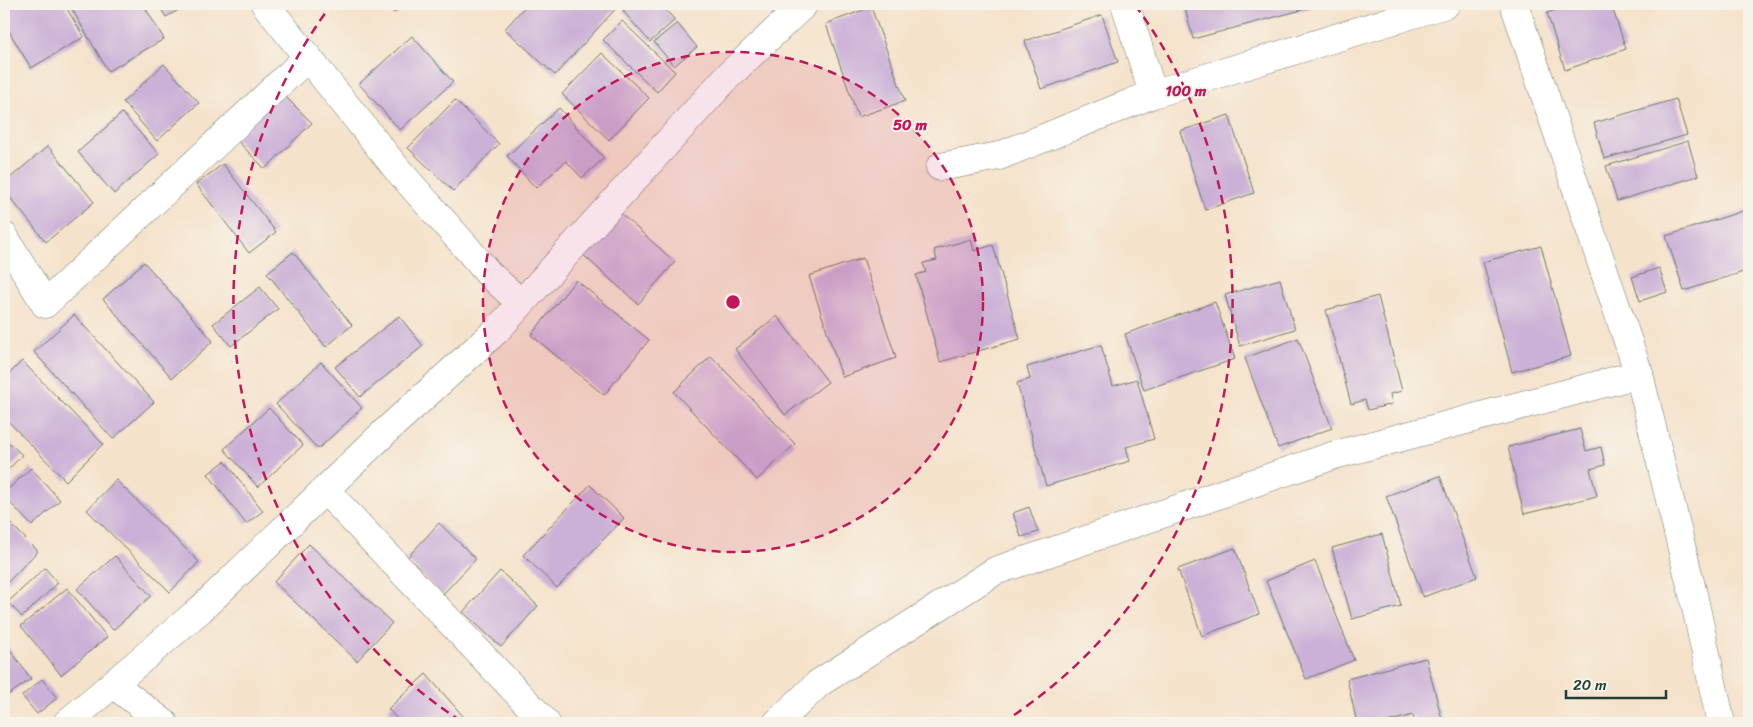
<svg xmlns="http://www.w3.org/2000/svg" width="1753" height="727" font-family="Sriracha,sans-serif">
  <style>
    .building { fill: #cbb0d7 }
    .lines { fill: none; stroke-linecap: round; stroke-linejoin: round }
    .street-casing { stroke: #6a7769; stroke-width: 29 }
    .street { stroke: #fff; stroke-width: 28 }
    .ring { fill: none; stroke: #c2185b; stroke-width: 2.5; stroke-dasharray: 9 6 }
    .centre { fill: #c2185b; stroke: #f7f3e8; stroke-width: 2.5 }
    .ring-label { font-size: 15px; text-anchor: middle; font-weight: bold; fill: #c2185b; stroke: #f7f3e8; stroke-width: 4; stroke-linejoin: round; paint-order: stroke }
  </style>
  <rect width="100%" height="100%" fill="#f7f3e8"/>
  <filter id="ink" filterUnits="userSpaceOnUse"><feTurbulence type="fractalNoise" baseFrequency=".02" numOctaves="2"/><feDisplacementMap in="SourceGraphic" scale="10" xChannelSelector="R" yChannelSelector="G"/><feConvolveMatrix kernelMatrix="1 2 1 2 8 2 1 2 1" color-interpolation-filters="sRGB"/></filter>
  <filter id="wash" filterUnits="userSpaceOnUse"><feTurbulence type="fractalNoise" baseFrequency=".0096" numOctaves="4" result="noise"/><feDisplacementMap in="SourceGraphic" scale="20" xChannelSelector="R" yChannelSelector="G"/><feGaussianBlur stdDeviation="1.12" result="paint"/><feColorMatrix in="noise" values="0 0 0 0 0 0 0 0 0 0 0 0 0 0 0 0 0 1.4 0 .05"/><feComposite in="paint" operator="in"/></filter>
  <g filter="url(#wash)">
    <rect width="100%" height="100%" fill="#f5e2cb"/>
    <g id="blocks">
      <g class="building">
        <polygon points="13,4 64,4 84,37 31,68 4,23 4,10"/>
        <polygon points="69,4 143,4 164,39 108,71"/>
        <polygon points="158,4 189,4 166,17"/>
        <polygon points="386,4 405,4 394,13"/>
        <polygon points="527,4 620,4 555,75 505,29"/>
        <polygon points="631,4 660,4 675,20 650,42 623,11"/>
        <polygon points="1184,4 1324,4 1193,39"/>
        <polygon points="1575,4 1611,4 1626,49 1565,70 1547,13"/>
        <polygon points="871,7 905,101 858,117 826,24"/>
        <polygon points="1102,15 1118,62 1041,89 1025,41"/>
        <polygon points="622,21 675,72 657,92 603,40"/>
        <polygon points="677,23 697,47 674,66 654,42"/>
        <polygon points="412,36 453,82 400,130 359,84"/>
        <polygon points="602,53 649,98 609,140 562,94"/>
        <polygon points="164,64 199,103 157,141 123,102"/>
        <polygon points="278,89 312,123 265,169 232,135"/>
        <polygon points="1676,99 1687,135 1604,159 1594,123"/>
        <polygon points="455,100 499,144 453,191 408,148"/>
        <polygon points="559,108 604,158 582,178 566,161 536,188 507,156"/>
        <polygon points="122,113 159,154 114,194 78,152"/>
        <polygon points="1229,115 1254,193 1205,210 1180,131"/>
        <polygon points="1688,141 1698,176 1617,201 1606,166"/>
        <polygon points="48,146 94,202 46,242 4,190 4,183"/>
        <polygon points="223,164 276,232 249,253 196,184"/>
        <polygon points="1749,209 1749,270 1684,291 1666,236"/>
        <polygon points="619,212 675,262 638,304 581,253"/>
        <polygon points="971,239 974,251 993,245 1020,339 940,362 916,275 926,272 923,263 937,260 934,250"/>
        <polygon points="1541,246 1571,356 1512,372 1483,262"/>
        <polygon points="293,252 352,325 326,347 267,273"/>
        <polygon points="863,258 896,358 842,377 809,276"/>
        <polygon points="144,262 213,341 172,378 103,299"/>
        <polygon points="1659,268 1667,292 1640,301 1632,277"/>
        <polygon points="1280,279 1295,329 1240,346 1225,295"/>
        <polygon points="576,280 649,340 604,395 531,335"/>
        <polygon points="260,287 278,309 231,346 213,324"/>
        <polygon points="1378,296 1402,391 1390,394 1392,404 1368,410 1365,400 1351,404 1326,310"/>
        <polygon points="1215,302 1235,359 1144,390 1125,334"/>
        <polygon points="74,315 154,402 113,439 34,352"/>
        <polygon points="399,316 423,346 360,397 335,367"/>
        <polygon points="777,316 828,382 785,415 735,349"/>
        <polygon points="1298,338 1332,428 1278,448 1245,358"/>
        <polygon points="1101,345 1113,386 1137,379 1154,439 1126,447 1130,461 1046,486 1017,383 1030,379 1027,367"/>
        <polygon points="711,356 795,444 757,480 674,392"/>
        <polygon points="22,361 103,444 66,481 4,417 4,379"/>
        <polygon points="321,362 362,408 318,449 276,404"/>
        <polygon points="269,408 303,445 258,487 224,449"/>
        <polygon points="1580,429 1586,451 1601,447 1605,465 1590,469 1597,496 1524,514 1508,447"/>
        <polygon points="4,438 22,455 4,474"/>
        <polygon points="225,461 263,511 246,524 208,474"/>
        <polygon points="31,468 60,500 32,526 4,496 4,493"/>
        <polygon points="1440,476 1477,577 1423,597 1386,496"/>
        <polygon points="116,480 199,562 170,592 87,510"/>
        <polygon points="590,485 624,518 557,588 523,555"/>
        <polygon points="1029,507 1038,532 1021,537 1013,513"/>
        <polygon points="4,517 38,551 4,586"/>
        <polygon points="439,523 476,559 442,595 406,559"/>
        <polygon points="1382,534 1401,606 1352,619 1332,548"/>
        <polygon points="309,544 392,623 357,661 274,582"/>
        <polygon points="1235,548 1259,614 1202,636 1178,569"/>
        <polygon points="115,556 151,596 113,630 77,589"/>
        <polygon points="1315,561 1354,660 1306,679 1266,581"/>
        <polygon points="45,568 58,583 22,617 8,602"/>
        <polygon points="500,571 538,606 501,647 463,612"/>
        <polygon points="67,588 107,637 61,675 21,626"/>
        <polygon points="4,641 31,679 4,698"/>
        <polygon points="1426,658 1443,723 1415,723 1413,715 1383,723 1357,723 1347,679"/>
        <polygon points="426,674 463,716 456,723 401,723 388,709"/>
        <polygon points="42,679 57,698 37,714 22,696"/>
      </g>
    </g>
  </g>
  <g filter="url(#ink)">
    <use href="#blocks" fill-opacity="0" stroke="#6a7769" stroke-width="1"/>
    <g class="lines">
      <defs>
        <g id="street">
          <polyline points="265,4 397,169 459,239 489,274 521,303"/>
          <polyline points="1125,4 1153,94"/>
          <polyline points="1514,4 1639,374 1693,594 1721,723"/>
          <polyline points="940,167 999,156 1153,94 1446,4"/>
          <polyline points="4,236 45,304 308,57"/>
          <polyline points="325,490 546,723"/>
          <polyline points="113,684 164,723"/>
          <polyline points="67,723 201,609 387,430 496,331 727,77 804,4"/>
          <polyline points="777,723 819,683 995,571 1335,455 1639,374"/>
        </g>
      </defs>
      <use href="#street" class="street-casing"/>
      <use href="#street" class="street"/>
    </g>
  </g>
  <circle cx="733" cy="302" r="250" fill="#c2185b" fill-opacity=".12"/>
  <g class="ring">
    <circle cx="733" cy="302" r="250"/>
    <path d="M461 721A500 500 0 0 1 331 5M1135 5A500 500 0 0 1 1005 721"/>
  </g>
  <circle cx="733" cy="302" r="8" class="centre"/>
  <g class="ring-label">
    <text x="1186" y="96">100 m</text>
    <text x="910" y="130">50 m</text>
  </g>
  <rect width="1753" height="727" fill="none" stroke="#f7f3e8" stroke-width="20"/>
  <path d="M1566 690v8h100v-8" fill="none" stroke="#1f3d34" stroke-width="2.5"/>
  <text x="1573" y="690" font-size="15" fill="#1f3d34" stroke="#f7f3e8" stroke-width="4" paint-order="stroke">20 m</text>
</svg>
